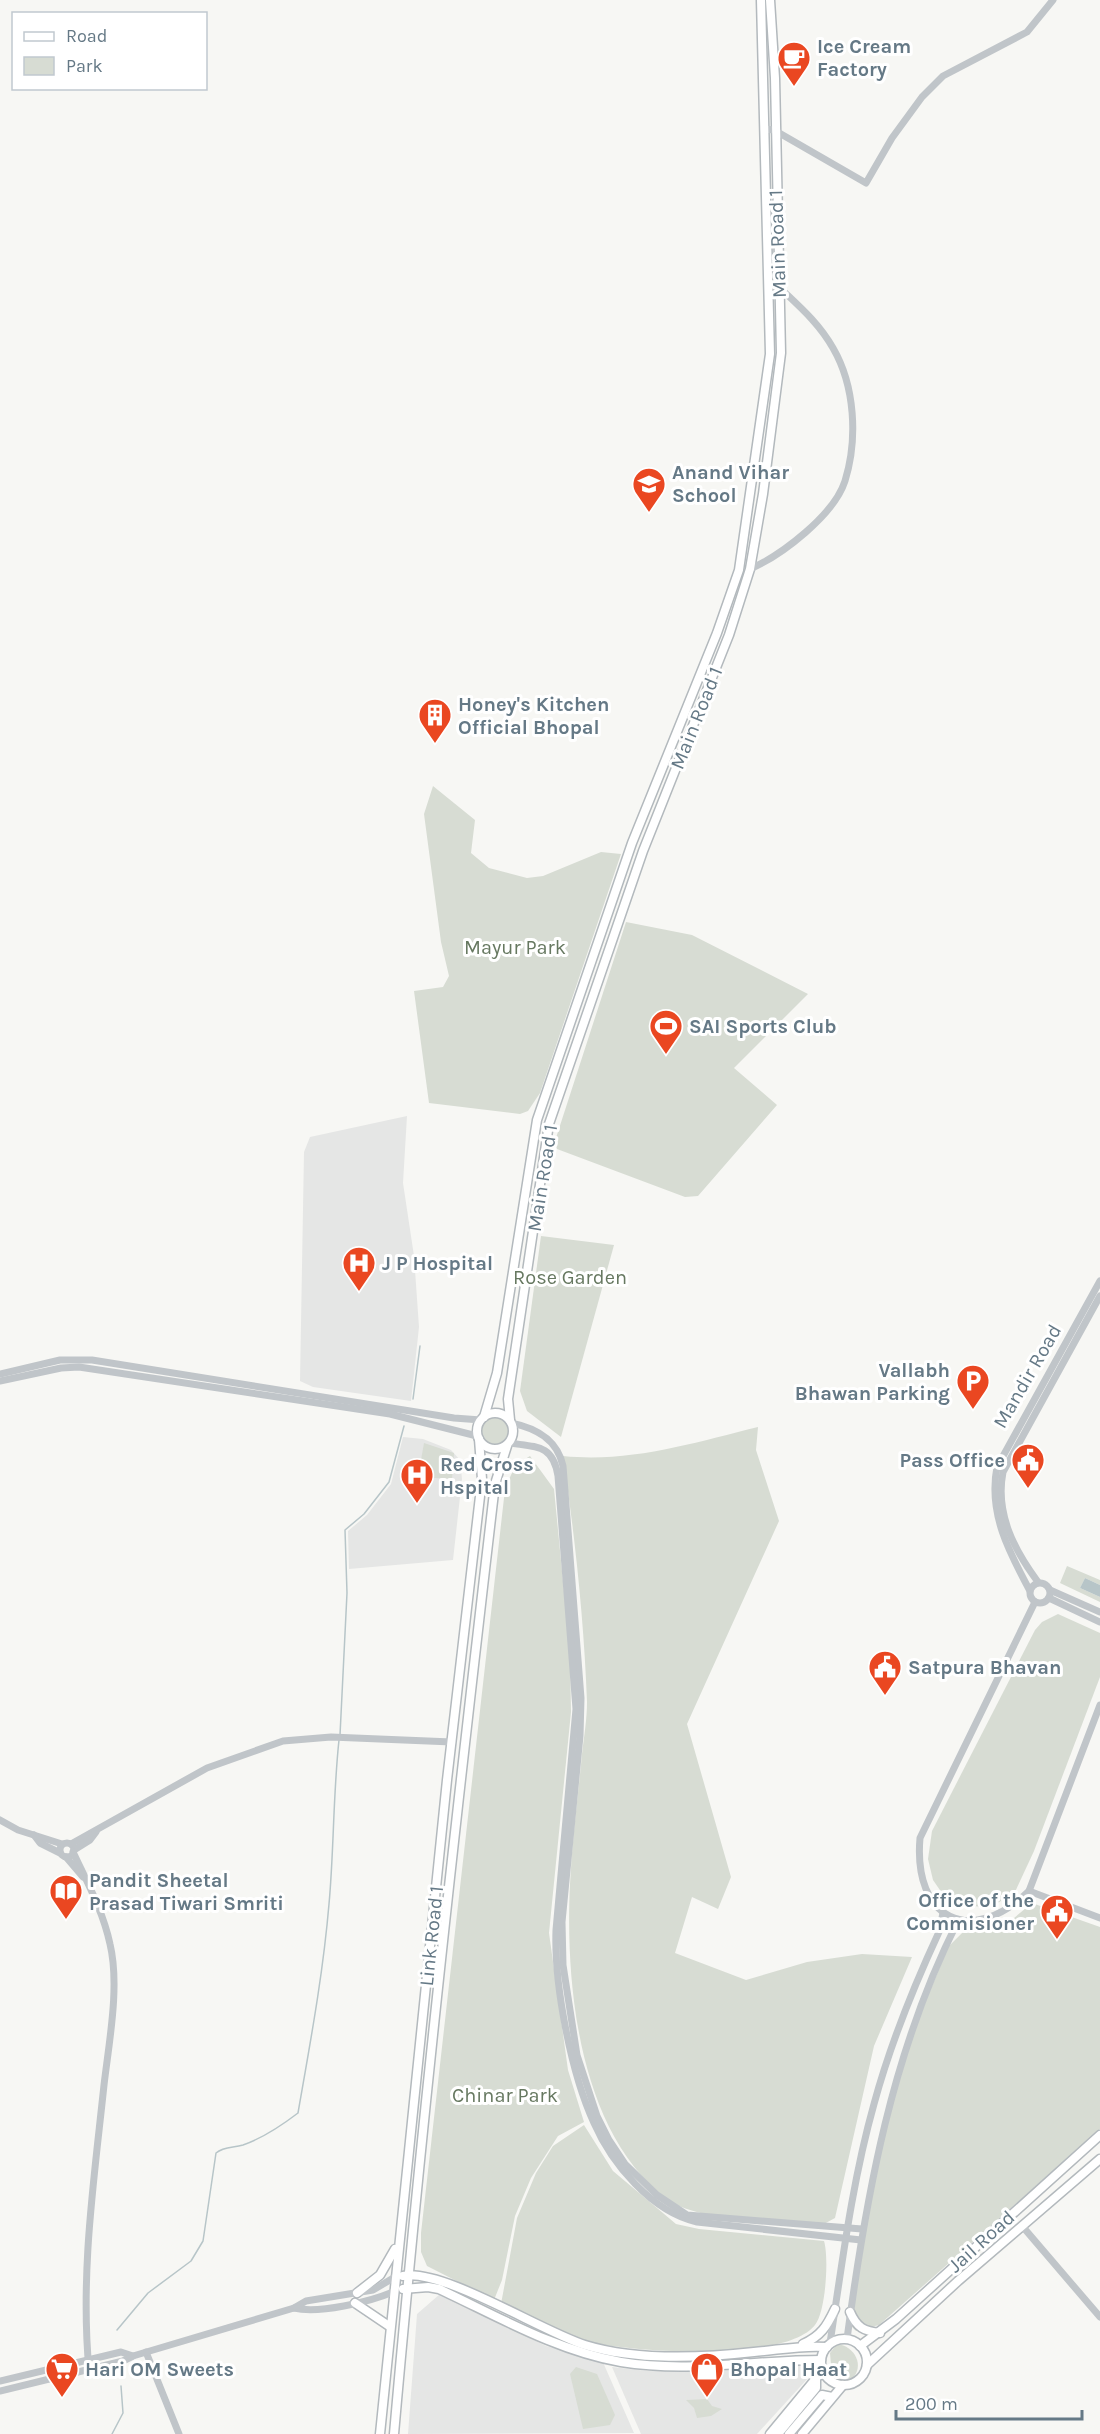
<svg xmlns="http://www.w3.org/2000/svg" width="1100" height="2434" font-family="Karla,sans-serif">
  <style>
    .built { fill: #e5e6e5 }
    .green { fill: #d7dcd3 }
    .water { fill: #b7c5c8 }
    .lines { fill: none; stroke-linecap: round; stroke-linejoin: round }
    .stream { stroke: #b7c5c8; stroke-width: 1.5 }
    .major-casing { stroke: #b3b9bd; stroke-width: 11 }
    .minor { stroke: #c0c5c9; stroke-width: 7 }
    .major { stroke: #fff; stroke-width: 8 }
    .labels { text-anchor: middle; stroke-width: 6; stroke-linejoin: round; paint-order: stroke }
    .poi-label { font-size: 20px; font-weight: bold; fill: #657986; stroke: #fff; text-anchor: start }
    .street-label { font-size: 20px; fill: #657986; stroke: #fff }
    .park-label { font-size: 20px; fill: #667860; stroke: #fff }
  </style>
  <rect width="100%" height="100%" fill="#f7f7f4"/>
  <g class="built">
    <polygon points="407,1116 403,1183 414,1256 419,1327 411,1401 313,1387 300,1381 304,1152 310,1137"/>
    <polygon points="403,1437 423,1439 451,1450 460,1460 462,1479 453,1560 349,1569 348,1531 367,1515 391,1484"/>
    <polygon points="440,2294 546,2346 602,2360 634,2433 408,2434 417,2314"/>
    <polygon points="810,2360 812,2366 810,2376 757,2434 641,2434 612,2367 648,2371 720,2371"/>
  </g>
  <g class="green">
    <polygon points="433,786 475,820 471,853 489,868 527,878 543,876 601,852 621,854 540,1093 528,1111 520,1114 429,1103 414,991 443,987 449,976 441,942 424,814"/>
    <polygon points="626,922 692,935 808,994 734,1068 777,1105 698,1196 685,1197 557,1149 555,1141"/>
    <polygon points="541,1236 614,1245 561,1437 527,1411 520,1391"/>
    <circle cx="495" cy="1431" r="14"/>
    <path d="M 758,1427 L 756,1450 L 779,1521 L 687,1724 L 731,1877 L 718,1909 L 692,1897 L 675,1953 L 746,1980 L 807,1962 L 862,1954 L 912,1957 L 874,2046 L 835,2218 L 822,2225 C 781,2221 699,2223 667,2199 C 579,2133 565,1985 570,1884 C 572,1841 578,1797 582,1754 C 584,1737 587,1719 587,1702 C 584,1620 575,1537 563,1456 C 630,1463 693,1443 758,1427 Z"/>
    <polygon points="424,1443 454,1453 452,1479 418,1477"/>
    <path d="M 530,1456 L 554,1489 L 570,1653 L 571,1712 L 549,1933 L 568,2070 L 584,2122 L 558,2136 L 531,2178 L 515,2216 L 502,2280 L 494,2300 L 427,2266 L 421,2252 L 421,2233 L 504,1498 C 508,1479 512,1466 530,1456 Z"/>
    <polygon points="1067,1566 1100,1580 1100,1585 1085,1578 1080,1588 1100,1597 1100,1602 1060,1583"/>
    <polygon points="1058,1614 1100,1633 1100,1677 1034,1851 1015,1892 990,1908 957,1904 944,1896 933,1880 928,1859 932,1831 1035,1630 1042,1622"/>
    <polygon points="1032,1903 1100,1927 1100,2129 879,2325 856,2331 852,2327 865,2211 905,2052 948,1947 963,1932 1008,1923"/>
    <path d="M 584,2125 L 613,2171 L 676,2224 L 699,2229 L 824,2241 C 829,2257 826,2311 815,2325 C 785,2363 632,2352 589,2342 C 559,2335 529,2317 501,2304 L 517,2218 L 536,2173 L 553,2146 Z"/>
    <path d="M 837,2344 C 855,2346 865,2366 852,2379 L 839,2377 L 831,2365 L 830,2353 Z"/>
    <polygon points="576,2367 597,2374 615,2415 610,2425 583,2429 570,2374"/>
    <polygon points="707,2399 712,2406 722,2409 711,2416 697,2418 694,2408 686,2400"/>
  </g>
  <polygon class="water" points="1085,1578 1100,1585 1100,1597 1080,1588"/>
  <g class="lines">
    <g class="stream">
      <polyline points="413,1399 420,1346"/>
      <polyline points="340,1735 347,1593 345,1530 364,1514 389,1482 404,1426"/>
      <path d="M 117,2330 L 148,2293 L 191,2261 L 203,2241 L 216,2153 C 224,2146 233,2148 243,2145 C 263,2138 281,2126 298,2113 C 310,2044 323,1975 329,1904 C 334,1850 333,1795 339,1740"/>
      <polyline points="112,2434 123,2413 121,2386"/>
    </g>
    <defs>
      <g id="major">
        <circle cx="495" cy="1431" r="18"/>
        <polyline points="484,1417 497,1373 537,1120 632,843 717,633 739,570 770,354 761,0"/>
        <polyline points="510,1420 508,1399 549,1124 643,851 729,635 750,569 763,494 781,353 775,78 770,0"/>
        <path d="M 403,2276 C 442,2268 541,2331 585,2345 C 637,2361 700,2358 754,2352 C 779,2350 801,2345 827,2347"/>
        <path d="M 403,2289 L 428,2287 L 439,2289 C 497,2316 557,2351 621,2362 C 688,2373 755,2360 821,2360"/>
        <polyline points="357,2293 380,2275 395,2249"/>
        <polyline points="355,2303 389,2326"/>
        <path d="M 850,2312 C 857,2328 864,2331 880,2333"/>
        <circle cx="844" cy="2362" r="23"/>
        <path d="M 803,2344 C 821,2336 827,2326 835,2309"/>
        <polyline points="860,2346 896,2319 1100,2135"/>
        <polyline points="867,2365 958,2281 1100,2159"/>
        <polyline points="380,2434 447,1780 482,1479 479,1439"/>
        <path d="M 394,2434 C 422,2117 458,1800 495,1484 L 507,1446"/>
        <polyline points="770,2434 823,2370"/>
        <polyline points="778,2434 816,2388 816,2379"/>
        <polyline points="789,2434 822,2395 832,2397"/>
        <polyline points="802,2434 843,2385"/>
      </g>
    </defs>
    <use href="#major" class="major-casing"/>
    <g class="minor">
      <polyline points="764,129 774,130 866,183 892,138 922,97 943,76 1027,32 1053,0"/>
      <path d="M 750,569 C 782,555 834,515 845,481 C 858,439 855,386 833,348 C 819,323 799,306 779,287"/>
      <polyline points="0,1374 60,1360 92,1360 454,1418 481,1420"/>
      <polyline points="0,1381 61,1368 79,1367 390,1414 477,1436"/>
      <path d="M 511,1423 C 536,1428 557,1439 563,1466 L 581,1698 L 580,1736 L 562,1922 L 563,1965 L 577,2055 L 597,2116 L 609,2140 L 625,2164 L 657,2195 L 687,2215 L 862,2229"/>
      <path d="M 509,1443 C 536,1447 553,1444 558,1476 L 576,1709 L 556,1930 C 554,1985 571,2073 594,2123 C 612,2164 652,2212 697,2222 L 861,2240"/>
      <path d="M 1038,1582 C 1014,1550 995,1513 1003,1472 L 1100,1296"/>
      <circle cx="1040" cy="1593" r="10"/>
      <polyline points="1050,1590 1100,1612"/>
      <path d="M 1030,1591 C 1009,1552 988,1513 997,1467 L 1100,1281"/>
      <polyline points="1049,1598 1100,1622"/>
      <path d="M 1035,1602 L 920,1838 C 913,1919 970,1948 1029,1891 L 1100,1705"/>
      <polyline points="0,1820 18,1830 62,1844"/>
      <polyline points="34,1835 40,1843 60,1853"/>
      <circle cx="67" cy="1850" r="7"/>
      <polyline points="71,1844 207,1768 283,1741 331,1737 452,1742"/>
      <polyline points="74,1850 90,1840 96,1832"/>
      <path d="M 73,1852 C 87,1882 103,1911 110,1944 C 120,1986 109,2042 104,2085 C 94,2180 80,2274 89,2370"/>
      <polyline points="66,1857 83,1877"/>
      <polyline points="1029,1891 1100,1918"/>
      <polyline points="1023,2227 1100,2317"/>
      <path d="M 294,2308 C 319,2314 369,2302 393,2292"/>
      <path d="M 847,2339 C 866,2195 892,2051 958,1921"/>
      <path d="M 830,2343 C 842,2264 852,2182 874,2104 C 890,2045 913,1988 939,1932 L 943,1913"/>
      <polyline points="146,2352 179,2434"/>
      <polyline points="0,2381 121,2352 133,2356"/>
      <polyline points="0,2391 123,2361 133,2356 294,2308 306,2301 373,2290 395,2277"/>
    </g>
    <use href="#major" class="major"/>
  </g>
  <defs>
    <symbol id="cafe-pin" viewBox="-11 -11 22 30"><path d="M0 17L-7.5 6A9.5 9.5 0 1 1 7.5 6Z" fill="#ea4721" stroke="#fff"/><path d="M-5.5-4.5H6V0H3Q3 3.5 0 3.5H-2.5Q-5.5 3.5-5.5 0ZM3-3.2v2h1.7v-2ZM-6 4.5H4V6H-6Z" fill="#fff"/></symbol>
    <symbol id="school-pin" viewBox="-11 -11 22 30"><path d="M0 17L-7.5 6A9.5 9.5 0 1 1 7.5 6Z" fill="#ea4721" stroke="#fff"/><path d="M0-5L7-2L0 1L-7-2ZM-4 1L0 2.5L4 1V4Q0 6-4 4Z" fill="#fff"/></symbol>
    <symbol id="building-pin" viewBox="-11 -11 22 30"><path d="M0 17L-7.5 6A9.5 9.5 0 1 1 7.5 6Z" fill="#ea4721" stroke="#fff"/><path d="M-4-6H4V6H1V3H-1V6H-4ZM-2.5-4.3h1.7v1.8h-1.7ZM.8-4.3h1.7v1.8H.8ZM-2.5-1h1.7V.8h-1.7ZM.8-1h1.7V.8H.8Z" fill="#fff"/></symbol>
    <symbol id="stadium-pin" viewBox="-11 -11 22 30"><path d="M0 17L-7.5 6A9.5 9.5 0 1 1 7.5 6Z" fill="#ea4721" stroke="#fff"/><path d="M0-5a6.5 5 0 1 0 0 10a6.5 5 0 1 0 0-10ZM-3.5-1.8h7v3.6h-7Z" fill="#fff"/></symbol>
    <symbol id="hospital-pin" viewBox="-11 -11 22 30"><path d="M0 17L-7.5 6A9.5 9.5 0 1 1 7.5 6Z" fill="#ea4721" stroke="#fff"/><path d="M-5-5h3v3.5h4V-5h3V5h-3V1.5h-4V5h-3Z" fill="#fff"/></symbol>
    <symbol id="parking-pin" viewBox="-11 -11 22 30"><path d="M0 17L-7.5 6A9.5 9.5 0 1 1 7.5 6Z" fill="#ea4721" stroke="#fff"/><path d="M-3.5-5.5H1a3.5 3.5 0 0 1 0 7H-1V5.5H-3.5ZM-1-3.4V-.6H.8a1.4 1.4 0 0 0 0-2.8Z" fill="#fff"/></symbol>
    <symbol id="civic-pin" viewBox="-11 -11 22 30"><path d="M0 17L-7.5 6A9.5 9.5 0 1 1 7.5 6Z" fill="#ea4721" stroke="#fff"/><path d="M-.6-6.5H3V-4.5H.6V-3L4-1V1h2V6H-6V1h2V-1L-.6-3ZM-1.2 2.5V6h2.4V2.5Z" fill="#fff"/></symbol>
    <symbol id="library-pin" viewBox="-11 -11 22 30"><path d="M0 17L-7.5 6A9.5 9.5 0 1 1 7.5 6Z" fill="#ea4721" stroke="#fff"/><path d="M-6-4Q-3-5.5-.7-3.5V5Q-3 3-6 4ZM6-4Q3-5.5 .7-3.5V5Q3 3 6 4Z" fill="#fff"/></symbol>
    <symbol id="supermarket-pin" viewBox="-11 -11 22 30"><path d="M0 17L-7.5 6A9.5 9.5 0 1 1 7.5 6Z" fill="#ea4721" stroke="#fff"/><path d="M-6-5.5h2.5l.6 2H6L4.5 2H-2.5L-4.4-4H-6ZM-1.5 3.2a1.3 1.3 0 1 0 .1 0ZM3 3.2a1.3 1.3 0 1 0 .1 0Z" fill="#fff"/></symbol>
    <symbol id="shop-pin" viewBox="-11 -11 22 30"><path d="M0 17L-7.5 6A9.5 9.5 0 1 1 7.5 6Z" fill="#ea4721" stroke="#fff"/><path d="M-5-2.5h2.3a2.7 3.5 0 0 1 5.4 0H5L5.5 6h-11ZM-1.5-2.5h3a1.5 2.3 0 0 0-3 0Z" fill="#fff"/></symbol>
  </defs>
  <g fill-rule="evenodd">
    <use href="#cafe-pin" x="775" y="39" width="38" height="52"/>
    <use href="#school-pin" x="630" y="465" width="38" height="52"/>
    <use href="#building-pin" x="416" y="696" width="38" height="52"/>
    <use href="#stadium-pin" x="647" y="1007" width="38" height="52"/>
    <use href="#hospital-pin" x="340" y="1244" width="38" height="52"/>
    <use href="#parking-pin" x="954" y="1362" width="38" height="52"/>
    <use href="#civic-pin" x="1009" y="1441" width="38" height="52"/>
    <use href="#hospital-pin" x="398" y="1456" width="38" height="52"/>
    <use href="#civic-pin" x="866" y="1648" width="38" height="52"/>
    <use href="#library-pin" x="47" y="1872" width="38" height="52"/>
    <use href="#civic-pin" x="1038" y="1892" width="38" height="52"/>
    <use href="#supermarket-pin" x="43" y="2350" width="38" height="52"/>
    <use href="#shop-pin" x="688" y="2350" width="38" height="52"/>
  </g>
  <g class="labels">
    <g class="poi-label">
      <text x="817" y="53">Ice Cream<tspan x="817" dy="23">Factory</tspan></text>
      <text x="672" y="479">Anand Vihar<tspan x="672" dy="23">School</tspan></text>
      <text x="458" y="711">Honey's Kitchen<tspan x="458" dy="23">Official Bhopal</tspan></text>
      <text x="689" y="1033">SAI Sports Club</text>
      <text x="382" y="1270">J P Hospital</text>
      <text x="950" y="1377" text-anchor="end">Vallabh<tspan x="950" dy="23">Bhawan Parking</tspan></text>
      <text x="1005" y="1467" text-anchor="end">Pass Office</text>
      <text x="440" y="1471">Red Cross<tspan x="440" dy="23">Hspital</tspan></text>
      <text x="908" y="1674">Satpura Bhavan</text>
      <text x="89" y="1887">Pandit Sheetal<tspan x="89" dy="23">Prasad Tiwari Smriti</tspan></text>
      <text x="1034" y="1907" text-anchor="end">Office of the<tspan x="1034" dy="23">Commisioner</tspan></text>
      <text x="85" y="2376">Hari OM Sweets</text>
      <text x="730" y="2376">Bhopal Haat</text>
    </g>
    <g class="street-label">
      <text transform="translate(777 244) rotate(-92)" y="7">Main Road 1</text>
      <text transform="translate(696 718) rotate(-68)" y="7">Main Road 1</text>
      <text transform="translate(542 1178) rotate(-81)" y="7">Main Road 1</text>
      <text transform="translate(1027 1376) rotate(-60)" y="7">Mandir Road</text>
      <text transform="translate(431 1936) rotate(-84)" y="7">Link Road 1</text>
      <text transform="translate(981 2241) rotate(-42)" y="7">Jail Road</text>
    </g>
    <g class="park-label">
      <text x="515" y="954">Mayur Park</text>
      <text x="570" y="1284">Rose Garden</text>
      <text x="505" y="2102">Chinar Park</text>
    </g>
  </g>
  <rect x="12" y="12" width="195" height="78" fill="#ffffff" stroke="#c1c9cf" stroke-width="1.5"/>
  <rect x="24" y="32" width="30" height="9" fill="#ffffff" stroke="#c1c9cf" stroke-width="1.5"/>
  <text x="66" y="42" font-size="18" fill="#657986">Road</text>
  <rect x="24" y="57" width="30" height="18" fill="#d7dcd3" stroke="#c1c9cf" stroke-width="1.5"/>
  <text x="66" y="72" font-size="18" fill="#657986">Park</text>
  <path d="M896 2410v9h186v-9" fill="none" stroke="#657986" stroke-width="3"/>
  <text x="905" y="2410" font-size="18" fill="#657986" stroke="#ffffff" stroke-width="4.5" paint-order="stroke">200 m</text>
</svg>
